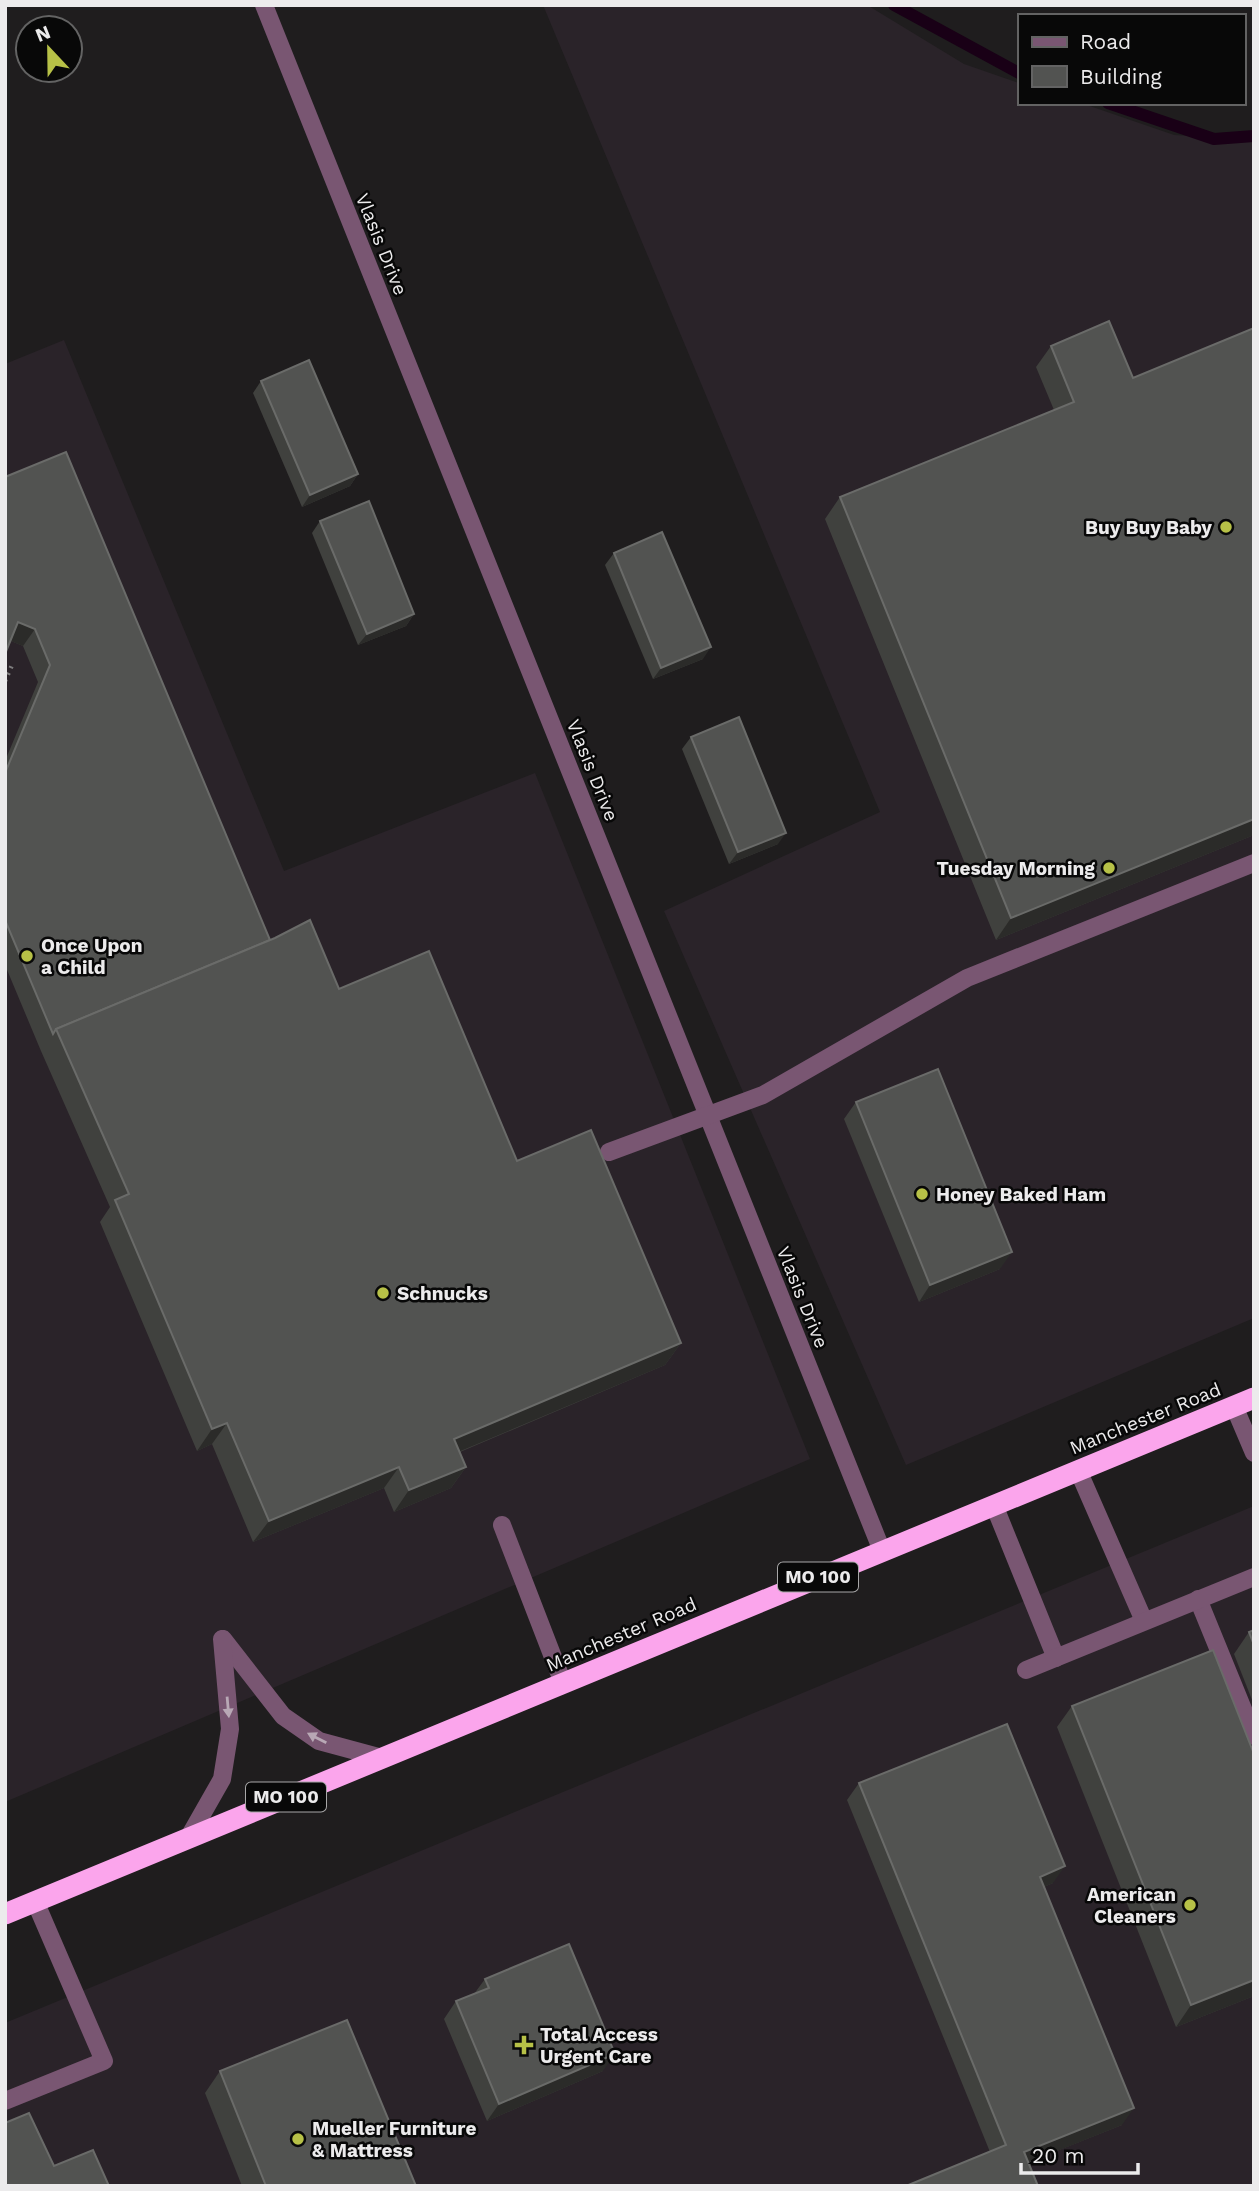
<svg xmlns="http://www.w3.org/2000/svg" width="1259" height="2191" font-family="'Work Sans',sans-serif">
  <style>
    .built { fill: #2a2329 }
    .lines { fill: none; stroke-linecap: round; stroke-linejoin: round }
    .stream { stroke: #190016; stroke-width: 12 }
    .path { stroke: #7d7c7d; stroke-width: 4.5; stroke-dasharray: 2 5; stroke-linecap: butt }
    .minor { stroke: #795672; stroke-width: 18 }
    .highway { stroke: #fba5ec; stroke-width: 21 }
    .wall { fill: #40413e }
    .shaded-wall { fill: #2b2b29 }
    .building { fill: #525351; stroke: #6a6b69; stroke-width: 2 }
    .oneway { fill: #b8a8b5 }
    .poi-dot { fill: #b7c147; stroke: #080808; stroke-width: 2.5 }
    .labels { text-anchor: middle; stroke-width: 5; stroke-linejoin: round; paint-order: stroke }
    .shield { fill: #080808; stroke: #a8a7a8; stroke-width: 2 }
    .shield-label { font-size: 18px; font-weight: bold; fill: #ecebec }
    .street-label { font-size: 19px; fill: #ecebec; stroke: #080808 }
    .poi-label { font-size: 19px; font-weight: bold; fill: #ecebec; stroke: #080808; text-anchor: start }
  </style>
  <rect width="100%" height="100%" fill="#1f1d1e"/>
  <g class="built">
    <polygon points="543,5 867,5 964,64 1019,83 1019,103 1081,103 1174,135 1254,140 1254,1318 906,1465 664,911 880,812"/>
    <polygon points="64,340 284,871 535,773 810,1459 5,1802 5,364"/>
    <polygon points="1254,1506 1254,2186 5,2186 5,2023"/>
  </g>
  <g class="lines">
    <g class="stream">
      <polyline points="894,5 1019,73"/>
      <polyline points="1108,103 1214,139 1254,136"/>
    </g>
    <polyline class="path" points="5,681 13,663"/>
    <g class="minor">
      <polyline points="264,5 882,1551"/>
      <polyline points="609,1152 763,1095 967,978 1254,863"/>
      <polyline points="1234,1406 1254,1453"/>
      <polyline points="1078,1470 1144,1621"/>
      <polyline points="994,1505 1056,1658"/>
      <polyline points="502,1525 563,1683"/>
      <polyline points="1198,1599 1254,1736"/>
      <polyline points="223,1639 283,1716 319,1741 382,1758"/>
      <polyline points="1026,1670 1254,1577"/>
      <polyline points="189,1837 222,1779 230,1729 222,1639"/>
      <polyline points="5,2101 104,2061 35,1901"/>
    </g>
    <polyline class="highway" points="5,1914 1254,1398"/>
  </g>
  <g class="wall">
    <polygon points="1254,328 1254,835 996,940 825,519 840,497 1054,410 1036,367 1051,346 1133,378"/>
    <polygon points="261,381 358,474 350,486 302,507 253,393"/>
    <polygon points="5,477 270,940 339,989 517,1161 681,1343 665,1365 460,1452 466,1467 451,1488 394,1512 384,1488 253,1542 212,1444 197,1451 100,1222 110,1207 41,1051 5,965 5,761 38,682 23,646 11,641"/>
    <polygon points="320,521 414,614 406,626 358,645 312,533"/>
    <polygon points="614,553 703,659 653,679 605,565"/>
    <polygon points="691,737 778,844 729,864 682,749"/>
    <polygon points="856,1102 1000,1269 919,1302 844,1119"/>
    <polygon points="1254,1630 1254,1705 1234,1654 1249,1632"/>
    <polygon points="1072,1706 1254,1754 1254,1996 1176,2027 1057,1727"/>
    <polygon points="859,1783 1053,1883 1044,1887 1122,2125 1029,2162 990,2152 847,1800"/>
    <polygon points="485,1979 603,2071 487,2121 444,2019 456,2001 474,1994"/>
    <polygon points="220,2071 416,2186 242,2186 205,2093"/>
  </g>
  <g class="shaded-wall">
    <polygon points="358,474 350,486 302,507 310,495"/>
    <polygon points="414,614 406,626 358,645 367,634"/>
    <polygon points="18,622 35,629 23,646 6,639"/>
    <polygon points="711,647 703,659 653,679 661,668"/>
    <polygon points="1254,819 1254,835 996,940 1011,918"/>
    <polygon points="786,833 778,844 729,864 738,852"/>
    <polygon points="1012,1252 1000,1269 919,1302 930,1285"/>
    <polygon points="681,1343 665,1365 439,1460 454,1439"/>
    <polygon points="227,1423 212,1444 197,1451 212,1429"/>
    <polygon points="399,1467 384,1488 253,1542 269,1521"/>
    <polygon points="466,1467 451,1488 394,1512 409,1490"/>
    <polygon points="1065,1866 1053,1883 1028,1894 1040,1877"/>
    <polygon points="1254,1980 1254,1996 1176,2027 1191,2005"/>
    <polygon points="615,2054 603,2071 487,2121 499,2104"/>
    <polygon points="1134,2108 1122,2125 1012,2169 1024,2152"/>
  </g>
  <g class="building">
    <polygon points="1109,321 1133,378 1254,328 1254,819 1011,918 840,497 1074,402 1051,346"/>
    <polygon points="309,360 358,474 310,495 261,381"/>
    <polygon points="66,452 270,940 56,1029 53,1034 5,920 5,773 50,665 35,629 18,622 5,654 5,477"/>
    <polygon points="369,501 414,614 367,634 320,521"/>
    <polygon points="662,532 711,647 661,668 614,553"/>
    <polygon points="739,717 786,833 738,852 691,737"/>
    <polygon points="310,920 339,989 429,951 517,1161 591,1130 681,1343 454,1439 466,1467 409,1490 399,1467 269,1521 227,1423 212,1429 115,1200 129,1194 56,1029 275,938"/>
    <polygon points="938,1069 1012,1252 930,1285 856,1102"/>
    <polygon points="1254,1630 1254,1645 1249,1632"/>
    <polygon points="1213,1650 1254,1754 1254,1980 1191,2005 1072,1706"/>
    <polygon points="1007,1724 1065,1866 1040,1877 1134,2108 1024,2152 1038,2186 906,2186 1006,2145 859,1783"/>
    <polygon points="569,1944 615,2054 499,2104 456,2001 489,1988 485,1979"/>
    <polygon points="347,2020 416,2186 266,2186 220,2071"/>
    <polygon points="29,2113 54,2166 93,2150 109,2186 5,2186 5,2123"/>
  </g>
  <defs><path id="oneway-solid" d="M-6-.8H1V-3.2L6.5 0L1 3.2V.8H-6Z" transform="scale(1.75)"/></defs>
  <g class="oneway">
    <use href="#oneway-solid" transform="translate(228 1707) rotate(85)"/>
    <use href="#oneway-solid" transform="translate(317 1738) rotate(-153)"/>
  </g>
  <g class="poi-dot">
    <circle cx="1226" cy="527" r="7"/>
    <circle cx="1109" cy="868" r="7"/>
    <circle cx="27" cy="956" r="7"/>
    <circle cx="922" cy="1194" r="7"/>
    <circle cx="383" cy="1293" r="7"/>
    <circle cx="1190" cy="1905" r="7"/>
    <path d="M520.5 2034.5h7v7h7v7h-7v7h-7v-7h-7v-7h7z"/>
    <circle cx="298" cy="2139" r="7"/>
  </g>
  <g class="labels">
    <g class="shield">
      <rect x="778" y="1562.5" width="80" height="29" rx="5"/>
      <rect x="246" y="1782.5" width="80" height="29" rx="5"/>
    </g>
    <g class="shield-label">
      <text x="818" y="1583">MO 100</text>
      <text x="286" y="1803">MO 100</text>
    </g>
    <g class="street-label">
      <text transform="translate(382 244) rotate(68)" y="7">Vlasis Drive</text>
      <text transform="translate(593 770) rotate(68)" y="7">Vlasis Drive</text>
      <text transform="translate(803 1297) rotate(68)" y="7">Vlasis Drive</text>
      <text transform="translate(1145 1418) rotate(-22)" y="7">Manchester Road</text>
      <text transform="translate(621 1634) rotate(-23)" y="7">Manchester Road</text>
    </g>
    <g class="poi-label">
      <text x="1212" y="534" text-anchor="end">Buy Buy Baby</text>
      <text x="1095" y="875" text-anchor="end">Tuesday Morning</text>
      <text x="41" y="952">Once Upon<tspan x="41" dy="22">a Child</tspan></text>
      <text x="936" y="1201">Honey Baked Ham</text>
      <text x="397" y="1300">Schnucks</text>
      <text x="1176" y="1901" text-anchor="end">American<tspan x="1176" dy="22">Cleaners</tspan></text>
      <text x="540" y="2041">Total Access<tspan x="540" dy="22">Urgent Care</tspan></text>
      <text x="312" y="2135">Mueller Furniture<tspan x="312" dy="22">&amp; Mattress</tspan></text>
    </g>
  </g>
  <rect width="1259" height="2191" fill="none" stroke="#ecebec" stroke-width="14"/>
  <rect x="1018" y="14" width="228" height="91" fill="#080808" stroke="#636363" stroke-width="2"/>
  <rect x="1032" y="37" width="35" height="10" fill="#795672" stroke="#636363" stroke-width="2"/>
  <text x="1080" y="49" font-size="21" fill="#ecebec">Road</text>
  <rect x="1032" y="66" width="35" height="21" fill="#525351" stroke="#636363" stroke-width="2"/>
  <text x="1080" y="84" font-size="21" fill="#ecebec">Building</text>
  <g transform="translate(49 49) rotate(338)"><circle r="33" fill="#080808" stroke="#636363" stroke-width="2"/>
  <path d="M0-5L12 26L0 18L-12 26Z" fill="#b7c147"/>
  <text y="-10" font-size="19" font-weight="bold" text-anchor="middle" fill="#ecebec">N</text>
  </g>
  <path d="M1021 2163v10h117v-10" fill="none" stroke="#ecebec" stroke-width="3.5"/>
  <text x="1032" y="2163" font-size="21" fill="#ecebec" stroke="#080808" stroke-width="5" paint-order="stroke">20 m</text>
</svg>
